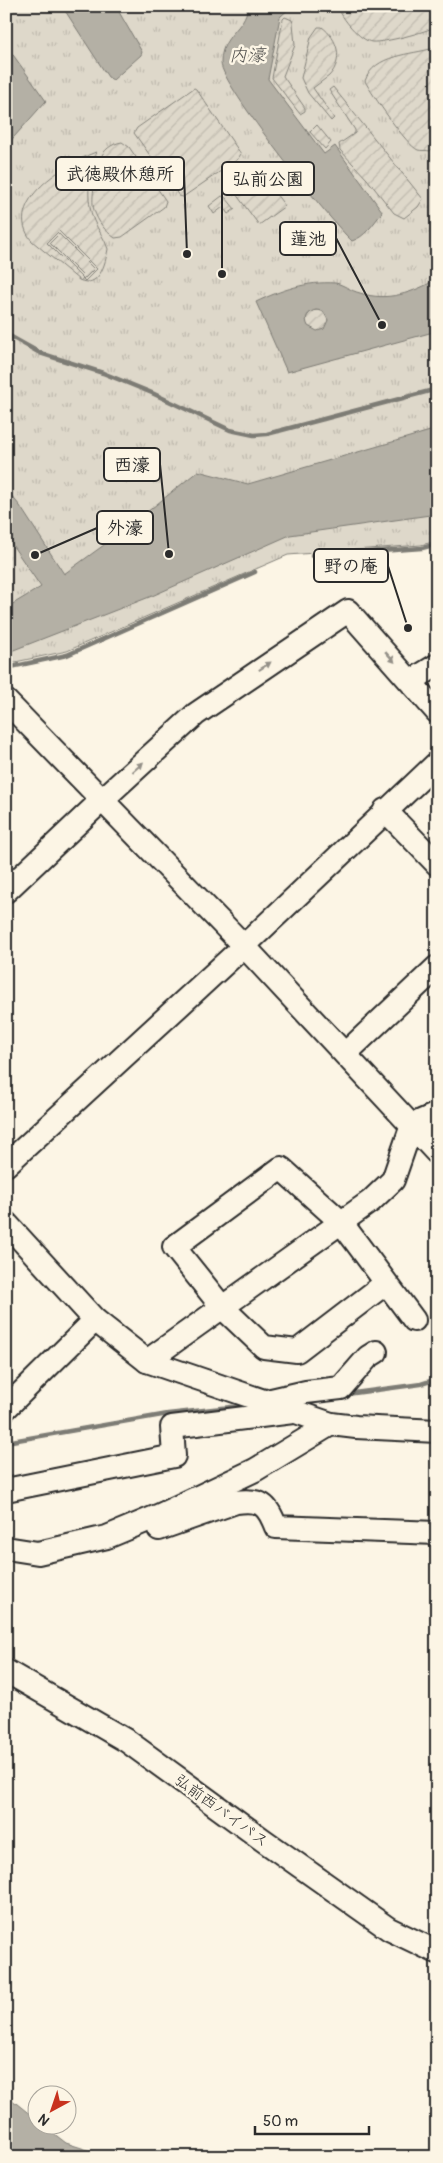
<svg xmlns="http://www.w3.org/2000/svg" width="443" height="2163" font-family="Pangolin,'Klee One',sans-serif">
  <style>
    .park { fill: url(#park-tufts); stroke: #84827a }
    .garden { fill: url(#garden-furrows); stroke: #84827a; fill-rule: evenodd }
    .water { fill: #b4b0a5; stroke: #7d7b74; fill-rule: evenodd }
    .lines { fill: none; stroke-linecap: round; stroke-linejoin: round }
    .stream { stroke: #7d7b74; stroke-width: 4.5 }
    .minor-casing { stroke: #2b2b2b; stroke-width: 26 }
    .minor { stroke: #fcf5e5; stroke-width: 22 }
    .oneway { fill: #949088 }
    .labels { text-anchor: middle; stroke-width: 5; stroke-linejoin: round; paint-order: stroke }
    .street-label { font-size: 16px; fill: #2b2b2b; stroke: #fcf5e5 }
    .water-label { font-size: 18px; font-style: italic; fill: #545350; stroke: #fcf5e5 }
    .leader { fill: none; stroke: #2b2b2b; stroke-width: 2 }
    .callout-dot { fill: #2b2b2b; stroke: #fcf5e5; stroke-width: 2 }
    .callout { fill: #fcf5e5; stroke: #2b2b2b; stroke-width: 2 }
    .callout-label { font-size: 18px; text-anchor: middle; font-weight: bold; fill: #2b2b2b }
  </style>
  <defs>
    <pattern id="park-tufts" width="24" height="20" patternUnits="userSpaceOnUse" patternTransform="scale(1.25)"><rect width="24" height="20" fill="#ded8ca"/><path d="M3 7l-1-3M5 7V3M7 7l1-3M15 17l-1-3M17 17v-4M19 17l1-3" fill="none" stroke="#bfbaae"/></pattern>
    <pattern id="garden-furrows" width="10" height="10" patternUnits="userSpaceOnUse" patternTransform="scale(1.25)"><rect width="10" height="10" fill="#ded8ca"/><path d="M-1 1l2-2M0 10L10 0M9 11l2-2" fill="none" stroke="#bfbaae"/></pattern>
  </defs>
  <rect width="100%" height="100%" fill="#fcf5e5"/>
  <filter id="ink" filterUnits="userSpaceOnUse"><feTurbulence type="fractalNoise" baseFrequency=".02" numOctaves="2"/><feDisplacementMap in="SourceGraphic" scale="10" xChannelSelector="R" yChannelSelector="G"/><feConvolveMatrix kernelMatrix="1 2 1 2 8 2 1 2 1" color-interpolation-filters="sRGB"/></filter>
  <g filter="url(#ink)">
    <polygon class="park" points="6,6 437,6 437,541 421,545 288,555 67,651 6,664"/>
    <g class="garden">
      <path d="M 437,6 L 437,26 C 426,32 384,43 372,42 C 360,41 341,17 338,7 Z"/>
      <polygon points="285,17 292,20 293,23 295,45 283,76 305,108 305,111 300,114 272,78 283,19"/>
      <path d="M 318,27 L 322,27 C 338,39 344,60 329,76 C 324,80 318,84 313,88 L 334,118 L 331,121 L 308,93 L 301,78 L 311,37 Z"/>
      <path d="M 434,48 L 437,48 L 437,143 L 430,151 C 427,150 421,151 418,150 C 407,146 371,93 365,81 C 374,54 411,55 434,48 Z"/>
      <polygon points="333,87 423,199 418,207 404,218 394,213 367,179 340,150 339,144 355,133 355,130 329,90"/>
      <polygon points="194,88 196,89 241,154 237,160 183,197 179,196 134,133 137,128"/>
      <polygon points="317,125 331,142 325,149 310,132"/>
      <path d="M 122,142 L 129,147 L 166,201 L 164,207 L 122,237 L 115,238 C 105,231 98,222 94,210 C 92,203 93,194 94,187 C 96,167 99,146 122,142 Z"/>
      <path d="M 96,152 C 89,174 85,198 94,221 C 98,230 105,239 108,249 C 105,265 99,289 79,280 L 32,241 C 0,202 67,163 96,152 ZM 59,231 L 97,269 L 85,281 L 47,243 Z"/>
      <polygon points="255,166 285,206 259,225 230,186"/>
      <polygon points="222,196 226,198 235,209 228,214 223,207 214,214 209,206"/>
      <polygon points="59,234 94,269 85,278 50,243"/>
      <circle cx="317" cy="321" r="11"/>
    </g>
    <g class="water">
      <polygon points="62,6 121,6 119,12 142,52 141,55 113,80 108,77"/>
      <path d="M 248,6 L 292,6 L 280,17 L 268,79 L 324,154 L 335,146 L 382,211 L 381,214 C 373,224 365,237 352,241 C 330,221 221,85 221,63 C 221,34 245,30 248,6 Z"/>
      <polygon points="6,45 46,101 6,146"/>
      <path d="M 437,279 L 437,331 L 287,372 L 256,302 C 281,290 307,281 335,283 C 343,284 351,291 360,293 C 387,302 413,293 437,279 ZM 316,310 L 323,311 L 328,320 L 324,329 L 317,331 L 308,326 C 304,318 307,312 316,310 Z"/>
      <polygon points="437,429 437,514 290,535 152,596 6,653 6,608 41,587 6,536 6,489 20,506 64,574 126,529 198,471 248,484"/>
      <polygon points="6,2095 37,2120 38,2126 44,2126 66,2143 110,2157 6,2157"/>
    </g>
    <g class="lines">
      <g class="stream">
        <polyline points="6,334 40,353 103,373 152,393 230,430 254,435 267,434 437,389"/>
        <polyline points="312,556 422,548 437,544"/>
        <polyline points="6,668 67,655 255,572"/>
        <polyline points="347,1394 421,1384 437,1379"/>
        <polyline points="6,1442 168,1414 249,1405"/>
      </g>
      <defs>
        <g id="minor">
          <polyline points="411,681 437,665"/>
          <polyline points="6,701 244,946 437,1153"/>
          <polyline points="385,810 437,864"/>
          <polyline points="6,891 102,800 196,714 348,611 437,712"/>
          <polyline points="345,1054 437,967"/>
          <polyline points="6,1165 244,946 437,763"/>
          <polyline points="6,1223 95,1320 147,1361 331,1424 356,1427 437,1431"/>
          <polyline points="386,1283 297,1351 264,1347 222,1307 174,1247 281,1168 341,1222 414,1320"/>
          <polyline points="147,1361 371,1201 393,1180 412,1125 437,1114"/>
          <polyline points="267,1401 306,1392 341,1388 368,1357 376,1352"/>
          <polyline points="6,1408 95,1320"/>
          <polyline points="6,1490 174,1456 172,1427 293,1412"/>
          <path d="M 159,1529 L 236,1502 C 261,1499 267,1504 276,1527 L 437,1533"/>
          <polyline points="6,1548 38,1553 107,1537 160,1515 255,1470 331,1424"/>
          <polyline points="6,1671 127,1741 263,1840 389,1929 437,1952"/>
        </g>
      </defs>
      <use href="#minor" class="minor-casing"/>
      <use href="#minor" class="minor"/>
    </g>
    <defs><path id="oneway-solid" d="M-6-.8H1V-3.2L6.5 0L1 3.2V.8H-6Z" transform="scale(1.25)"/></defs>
    <g class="oneway">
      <use href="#oneway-solid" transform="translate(390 657) rotate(48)"/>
      <use href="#oneway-solid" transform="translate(265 666) rotate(-34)"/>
      <use href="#oneway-solid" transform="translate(138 767) rotate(-42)"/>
    </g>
  </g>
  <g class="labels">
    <g class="street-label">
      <text transform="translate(222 1810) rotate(36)" y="6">弘前西バイパス</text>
    </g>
    <g class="water-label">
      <text x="247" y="61">内濠</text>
    </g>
  </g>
  <path class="leader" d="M187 254L184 173M222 274L222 179M382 325L336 238M169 554L160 464M35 555L97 528M408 628L388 566"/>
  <g class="callout-dot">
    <circle cx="187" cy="254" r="5"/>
    <circle cx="222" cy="274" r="5"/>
    <circle cx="382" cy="325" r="5"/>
    <circle cx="169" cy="554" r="5"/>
    <circle cx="35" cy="555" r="5"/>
    <circle cx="408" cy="628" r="5"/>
  </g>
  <g class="callout">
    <rect x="56" y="157" width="128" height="33" rx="5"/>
    <rect x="222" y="162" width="92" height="33" rx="5"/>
    <rect x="280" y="222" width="56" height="33" rx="5"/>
    <rect x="104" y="448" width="56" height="33" rx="5"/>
    <rect x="97" y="511" width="56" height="33" rx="5"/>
    <rect x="314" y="549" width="74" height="33" rx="5"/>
  </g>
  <g class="callout-label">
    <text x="120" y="180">武徳殿休憩所</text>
    <text x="268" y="185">弘前公園</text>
    <text x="308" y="245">蓮池</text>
    <text x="132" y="471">西濠</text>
    <text x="125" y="534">外濠</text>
    <text x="351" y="572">野の庵</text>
  </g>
  <rect width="443" height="2163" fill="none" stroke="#fcf5e5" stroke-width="25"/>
  <rect x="12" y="12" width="418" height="2138" fill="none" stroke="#2b2b2b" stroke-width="2" filter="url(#ink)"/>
  <g transform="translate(52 2110) rotate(220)"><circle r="24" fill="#fcf5e5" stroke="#a8a49b"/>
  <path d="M0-4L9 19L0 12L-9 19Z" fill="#c8321e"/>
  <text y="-8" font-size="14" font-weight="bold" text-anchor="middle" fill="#2b2b2b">N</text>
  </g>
  <path d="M255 2126v8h114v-8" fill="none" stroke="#2b2b2b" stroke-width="2.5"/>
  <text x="263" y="2126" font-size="15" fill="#2b2b2b" stroke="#fcf5e5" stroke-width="4" paint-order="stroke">50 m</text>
</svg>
